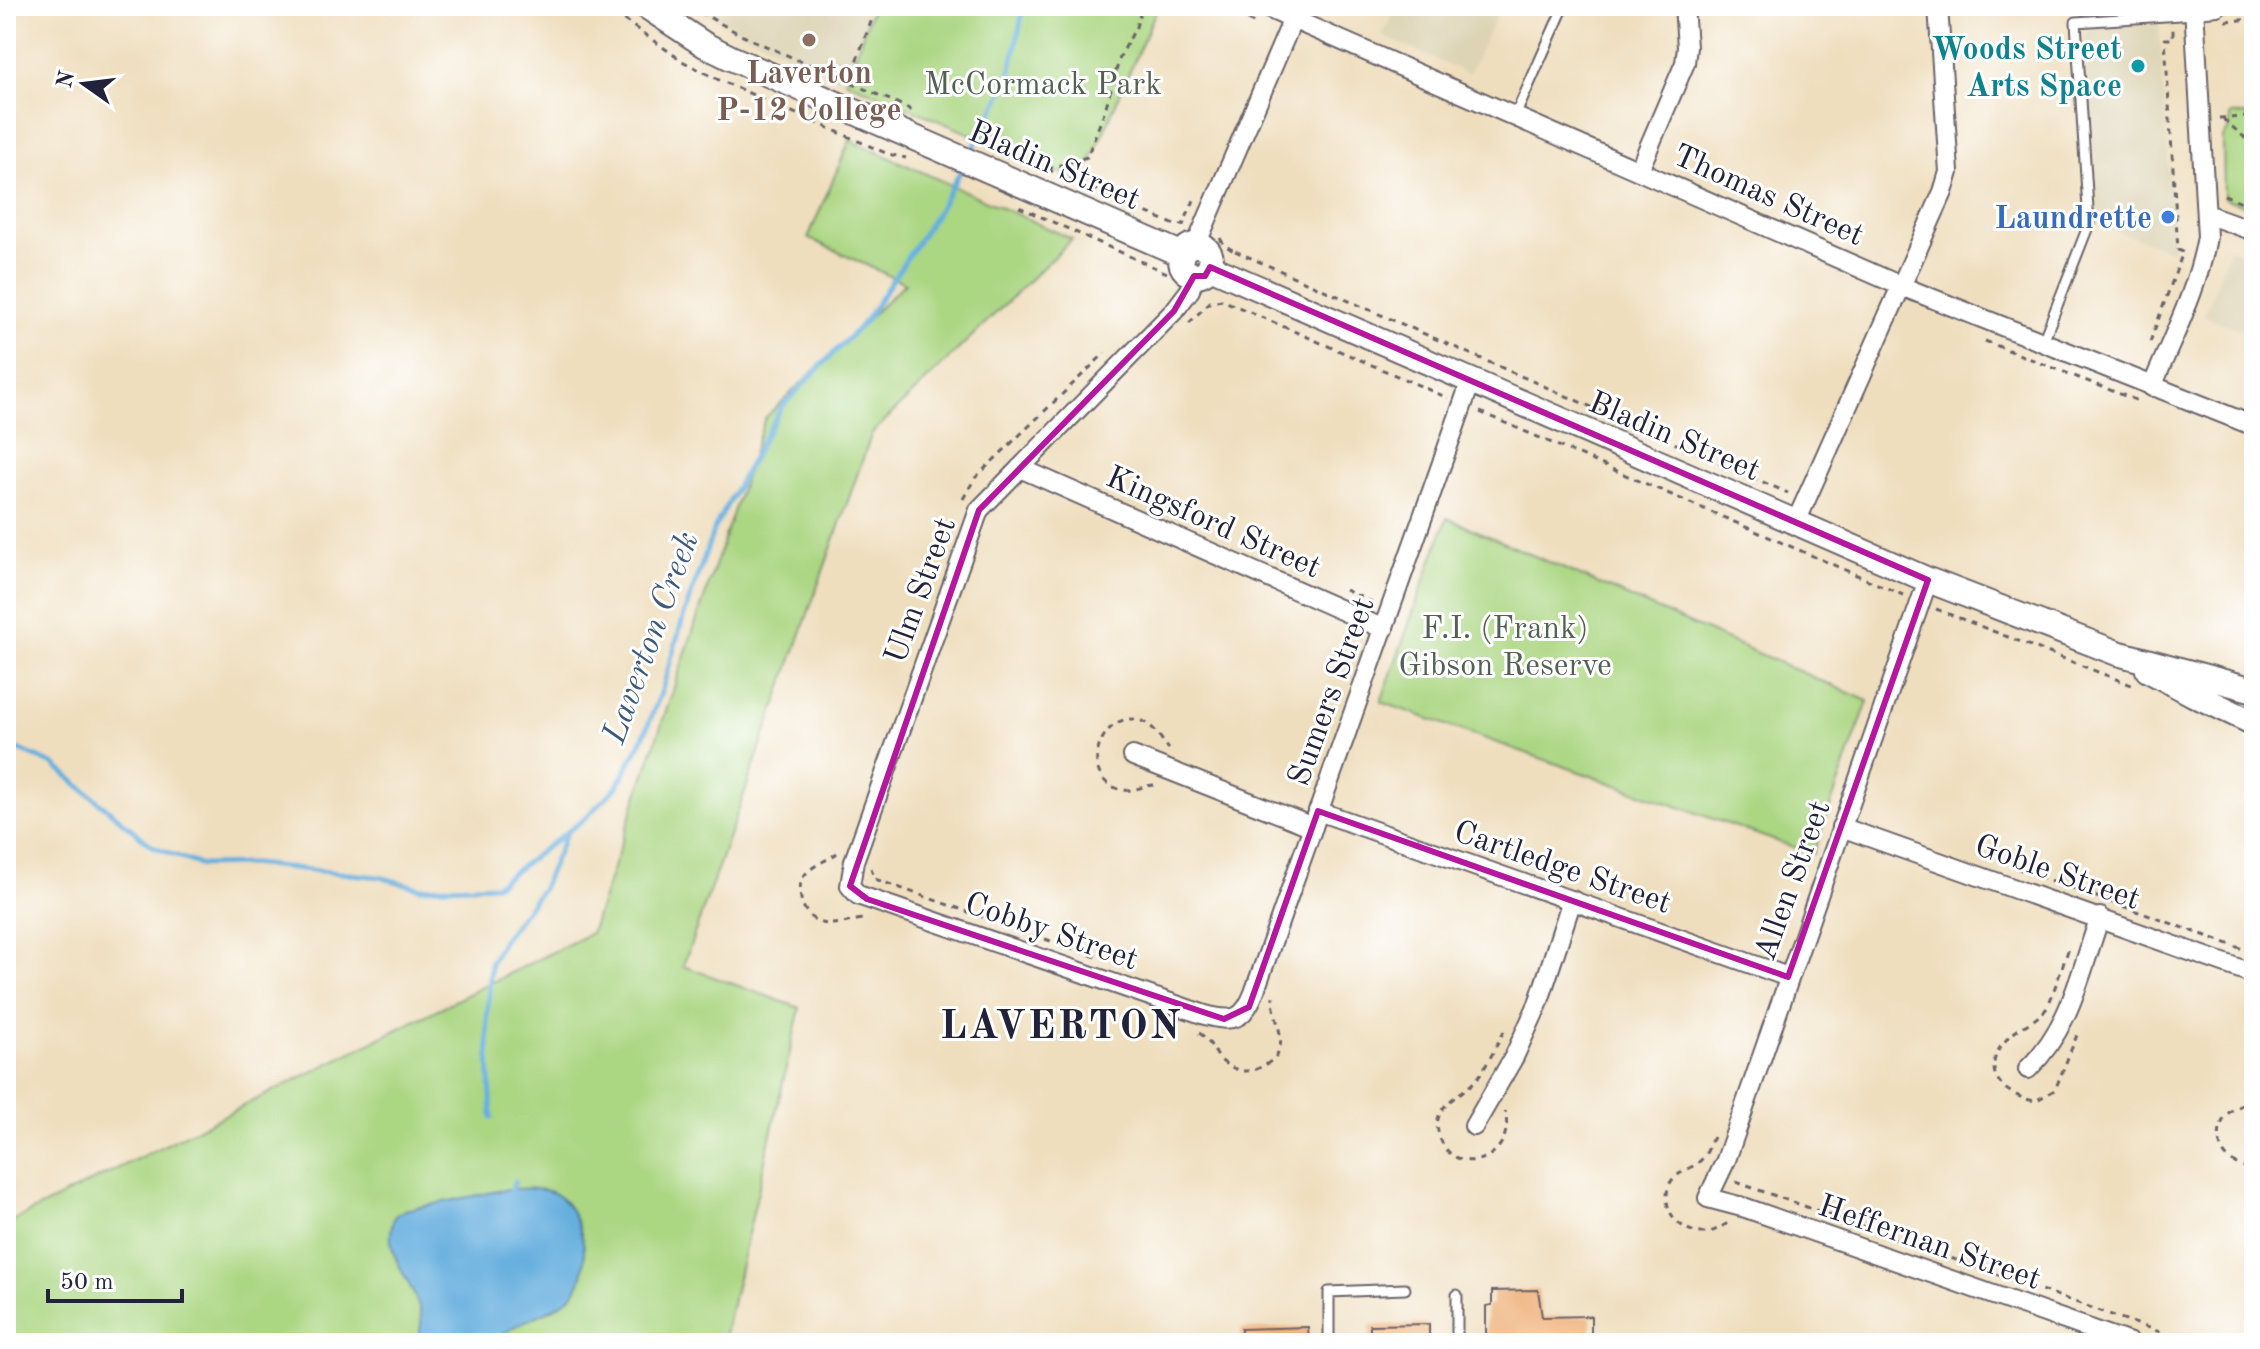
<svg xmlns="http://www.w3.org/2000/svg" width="2260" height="1349" font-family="'Old Standard TT',serif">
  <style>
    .built { fill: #ddd4b5 }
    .green { fill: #abd682; stroke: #667c5e; stroke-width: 2 }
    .water { fill: #66afde; stroke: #44688c; stroke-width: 2 }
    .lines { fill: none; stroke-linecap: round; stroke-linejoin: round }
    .stream { stroke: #66afde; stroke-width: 5 }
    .building { fill: #eead73 }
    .service-casing { stroke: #6a6469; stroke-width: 13 }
    .minor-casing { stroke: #6a6469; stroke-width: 22 }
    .tertiary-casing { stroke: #6a6469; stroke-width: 28 }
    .path { stroke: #6a6469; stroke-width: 3; stroke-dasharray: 6 6; stroke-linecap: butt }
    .service { stroke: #fff; stroke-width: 9 }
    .minor { stroke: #fff; stroke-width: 18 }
    .tertiary { stroke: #fff; stroke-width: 24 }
    .marked { fill: none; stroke: #b5179e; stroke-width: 6; stroke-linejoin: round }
    .education-dot { fill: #8d6e63; stroke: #fff; stroke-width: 3 }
    .culture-dot { fill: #0f9aa8; stroke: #fff; stroke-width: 3 }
    .shop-dot { fill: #3f7fe0; stroke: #fff; stroke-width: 3 }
    .labels { text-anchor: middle; stroke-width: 6; stroke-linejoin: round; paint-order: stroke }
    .culture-label { font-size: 32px; font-weight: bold; fill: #0d838f; stroke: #fff; text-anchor: end }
    .education-label { font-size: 32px; font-weight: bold; fill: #785e54; stroke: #fff }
    .park-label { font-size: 32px; fill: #526154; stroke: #fff }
    .street-label { font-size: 32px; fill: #22223b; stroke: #fff }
    .shop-label { font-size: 32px; font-weight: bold; fill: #366cbe; stroke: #fff; text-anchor: end }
    .water-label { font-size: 34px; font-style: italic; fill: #3d5a7c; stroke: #fff }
    .district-label { font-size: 40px; font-weight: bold; letter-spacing: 2px; fill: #22223b; stroke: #fff }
  </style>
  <rect width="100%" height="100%" fill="#fff"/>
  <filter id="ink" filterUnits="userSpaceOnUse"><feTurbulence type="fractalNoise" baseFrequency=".0125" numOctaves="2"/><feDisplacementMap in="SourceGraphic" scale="16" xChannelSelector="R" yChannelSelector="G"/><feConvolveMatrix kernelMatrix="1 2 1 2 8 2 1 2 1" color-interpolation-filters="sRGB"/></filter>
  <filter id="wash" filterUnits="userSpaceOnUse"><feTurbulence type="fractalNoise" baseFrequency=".006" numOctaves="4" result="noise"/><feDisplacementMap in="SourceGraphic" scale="32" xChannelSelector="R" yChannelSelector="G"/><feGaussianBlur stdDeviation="1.8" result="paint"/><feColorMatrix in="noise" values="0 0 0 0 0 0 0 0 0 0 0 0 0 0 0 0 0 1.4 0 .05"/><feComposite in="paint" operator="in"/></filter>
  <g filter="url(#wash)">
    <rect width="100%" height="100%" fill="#efdebe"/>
    <g class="built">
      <polygon points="693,6 873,6 846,81 749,36"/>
      <polygon points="1396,6 1501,6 1469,74 1382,36"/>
      <polygon points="2159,23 2174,251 2095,224 2084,38 2090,29"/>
      <polygon points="2230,248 2254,257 2254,335 2204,316"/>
    </g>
    <g class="green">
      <polygon points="873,6 1158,6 1082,182 846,81"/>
      <polygon points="2254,114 2254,209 2224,198 2223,137 2230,128 2230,115"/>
      <polygon points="850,140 1072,239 872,433 683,966 800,1008 723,1343 6,1343 6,1224 591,933 765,418 905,283 808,238"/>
      <polygon points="1447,518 1868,701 1813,854 1381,702"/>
    </g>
    <path class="water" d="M 508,1189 C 540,1188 560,1186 575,1218 C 582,1231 585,1246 584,1261 C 583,1318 522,1309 494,1343 L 417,1343 C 418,1337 421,1330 421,1324 C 423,1286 375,1255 396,1215 L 405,1210 Z"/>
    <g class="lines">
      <g class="stream">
        <polyline points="970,155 1009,80 1024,6"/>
        <polyline points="6,744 53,764 152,846 200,865 255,864 320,871 380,877 420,888 496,885 583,820 616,788 642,740 662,690 683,618 714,529 759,447 783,405 866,320 936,214 963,167"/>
        <polyline points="492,1118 487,1019 491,963 502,941 542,889 567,832"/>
        <polyline points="510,1193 515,1182"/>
      </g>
    </g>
    <g id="blocks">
      <g class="building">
        <polygon points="1538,1290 1542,1317 1591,1316 1591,1343 1486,1343 1486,1306 1492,1305 1492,1291"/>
        <polygon points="1429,1324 1429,1343 1370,1343 1370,1325"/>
        <polygon points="1308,1327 1309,1343 1241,1343 1241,1329"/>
      </g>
    </g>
  </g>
  <g filter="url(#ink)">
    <use href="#blocks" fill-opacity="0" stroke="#6a6469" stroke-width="2"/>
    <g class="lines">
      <defs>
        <g id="service">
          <polyline points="1515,116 1564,6"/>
          <polyline points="2042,344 2089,224 2076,22 2195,14"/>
          <polyline points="1457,1295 1457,1343"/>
          <polyline points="1329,1343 1329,1292 1405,1289"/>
        </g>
        <g id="minor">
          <polyline points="1263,6 1901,286 2254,426"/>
          <polyline points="2194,8 2217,6"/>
          <polyline points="1639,170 1685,63 1687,47 1684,6"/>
          <polyline points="2206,214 2254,231"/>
          <polyline points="1196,245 1293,19"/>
          <path d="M 1194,276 L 1190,290 L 1174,311 L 979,510 L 854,861 L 850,886 L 858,895 L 1205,1015 C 1233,1022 1243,1021 1254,993 L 1471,381"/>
          <path d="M 2152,387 C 2172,338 2198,289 2207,237 L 2194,6"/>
          <polyline points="1020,468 1384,629"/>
          <polyline points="1796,522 1943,192 1949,172 1938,6"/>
          <polyline points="1928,580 1726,1160 1708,1198 1746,1208 2130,1343"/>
          <polyline points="1133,756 1313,827"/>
          <polyline points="1318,811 1788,977"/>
          <polyline points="1841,827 2254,974"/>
          <path d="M 2028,1069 C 2071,1027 2080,973 2100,917"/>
          <polyline points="1474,1126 1514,1057 1538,1004 1572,900"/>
        </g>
        <g id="tertiary">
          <polyline points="646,6 705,45 731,58 1181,254"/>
          <circle cx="1196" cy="260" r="15"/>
          <polyline points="1210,267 1928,580 2117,653 2254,690"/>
          <polyline points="2148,670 2193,694 2254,723"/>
        </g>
      </defs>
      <use href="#service" class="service-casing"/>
      <use href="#minor" class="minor-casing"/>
      <use href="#tertiary" class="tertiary-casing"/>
      <g class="path">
        <polyline points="604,6 684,62 717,79 888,154 906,158"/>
        <polyline points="689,6 743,36 906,107 916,114"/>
        <polyline points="1215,6 1256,24"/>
        <polyline points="2226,21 2254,19"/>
        <polyline points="848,83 877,6"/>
        <polyline points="2219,118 2254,117"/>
        <polyline points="2223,119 2244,137 2254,154"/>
        <polyline points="1036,166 1047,169 1175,225 1183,225 1195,198"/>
        <polyline points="1047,169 1087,157 1105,110 1120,57 1136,27 1142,6"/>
        <polyline points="2224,195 2254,207"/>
        <polyline points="1019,207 1176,277"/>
        <polyline points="1220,238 1224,245 1234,251"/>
        <polyline points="1235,251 1788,493"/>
        <polyline points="1189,323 1210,302 1222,300 1448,398"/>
        <polyline points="1985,341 2138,401"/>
        <polyline points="2150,342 2183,252 2178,250 2165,39 2173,39 2173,27"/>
        <polyline points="1480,412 1903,595"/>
        <polyline points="963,499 975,478 1105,353"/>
        <polyline points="1345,590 1372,602"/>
        <polyline points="1936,609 2134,686"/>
        <path d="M 1154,785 C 1144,785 1134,792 1123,790 C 1070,780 1107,696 1149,725 C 1157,731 1162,741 1169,749"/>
        <path d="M 837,853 C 827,861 809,866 802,879 C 799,886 800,896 802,903 C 814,935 843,922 867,918"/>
        <polyline points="871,868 875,879 1099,958"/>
        <polyline points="2016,868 2100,898"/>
        <polyline points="2111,902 2254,953"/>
        <polyline points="2050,1001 2069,948"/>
        <path d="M 2047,1008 C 2036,1022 2019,1026 2007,1039 C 1978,1069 2001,1095 2035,1101 L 2055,1090 L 2077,1035"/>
        <path d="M 1504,1031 C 1497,1045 1489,1061 1480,1075 C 1466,1096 1427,1103 1440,1138 C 1455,1180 1517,1160 1505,1111"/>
        <path d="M 1199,1033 C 1211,1040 1213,1053 1223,1062 C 1234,1070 1246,1074 1259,1068 C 1298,1051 1272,1024 1273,996"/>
        <path d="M 2254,1099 C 2247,1103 2238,1106 2231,1111 C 2218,1120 2215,1144 2226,1156 C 2232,1164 2245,1167 2254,1170"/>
        <path d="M 1713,1137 C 1710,1144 1707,1154 1702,1159 C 1688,1174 1666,1171 1667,1199 C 1667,1218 1687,1234 1705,1233 C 1714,1232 1721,1227 1728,1223"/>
        <polyline points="1736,1182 2191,1343"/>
        <polyline points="1365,1343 1365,1337 1370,1337"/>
      </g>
      <use href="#service" class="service"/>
      <use href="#minor" class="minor"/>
      <use href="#tertiary" class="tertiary"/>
    </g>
  </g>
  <path class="marked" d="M 1210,267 L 1928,580 L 1788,977 L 1318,811 L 1249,1007 L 1224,1019 L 867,899 L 850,886 L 979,510 L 1174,311 L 1194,276 L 1205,276 Z"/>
  <circle class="education-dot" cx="809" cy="40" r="8"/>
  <circle class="culture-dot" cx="2138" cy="66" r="8"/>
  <circle class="shop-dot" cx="2168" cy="217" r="8"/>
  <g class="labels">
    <g class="culture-label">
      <text x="2122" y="59">Woods Street<tspan x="2122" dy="37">Arts Space</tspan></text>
    </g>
    <g class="education-label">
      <text x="809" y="83">Laverton<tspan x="809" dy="37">P-12 College</tspan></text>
    </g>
    <g class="park-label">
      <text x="1043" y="94">McCormack Park</text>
      <text x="1505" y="638">F.I. (Frank)<tspan x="1505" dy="37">Gibson Reserve</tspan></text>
    </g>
    <g class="street-label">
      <text transform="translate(1055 164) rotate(23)" y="11">Bladin Street</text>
      <text transform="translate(1769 194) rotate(24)" y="11">Thomas Street</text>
      <text transform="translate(1675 435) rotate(23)" y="11">Bladin Street</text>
      <text transform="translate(1214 521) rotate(24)" y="11">Kingsford Street</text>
      <text transform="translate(919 590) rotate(-70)" y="11">Ulm Street</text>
      <text transform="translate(1330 691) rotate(-70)" y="11">Sumers Street</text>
      <text transform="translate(1563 866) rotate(19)" y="11">Cartledge Street</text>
      <text transform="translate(2058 871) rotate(19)" y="11">Goble Street</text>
      <text transform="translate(1791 880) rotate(-70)" y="11">Allen Street</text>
      <text transform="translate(1052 930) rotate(19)" y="11">Cobby Street</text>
      <text transform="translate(1930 1241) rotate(19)" y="11">Heffernan Street</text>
    </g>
    <g class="shop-label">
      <text x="2152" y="228">Laundrette</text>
    </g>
    <g class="water-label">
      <text transform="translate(649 637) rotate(-70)" y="12">Laverton Creek</text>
    </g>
    <g class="district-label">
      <text x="1061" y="1038">LAVERTON</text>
    </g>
  </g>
  <rect width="2260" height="1349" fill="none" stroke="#fff" stroke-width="32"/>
  <g transform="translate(84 84) rotate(284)" stroke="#ffffff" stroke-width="6" paint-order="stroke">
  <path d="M0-6L14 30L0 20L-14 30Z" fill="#22223b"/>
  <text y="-12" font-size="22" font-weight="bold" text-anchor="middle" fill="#22223b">N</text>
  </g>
  <path d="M48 1289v12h134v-12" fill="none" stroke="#22223b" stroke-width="4"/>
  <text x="60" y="1289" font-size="24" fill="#22223b" stroke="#ffffff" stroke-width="6" paint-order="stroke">50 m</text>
</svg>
